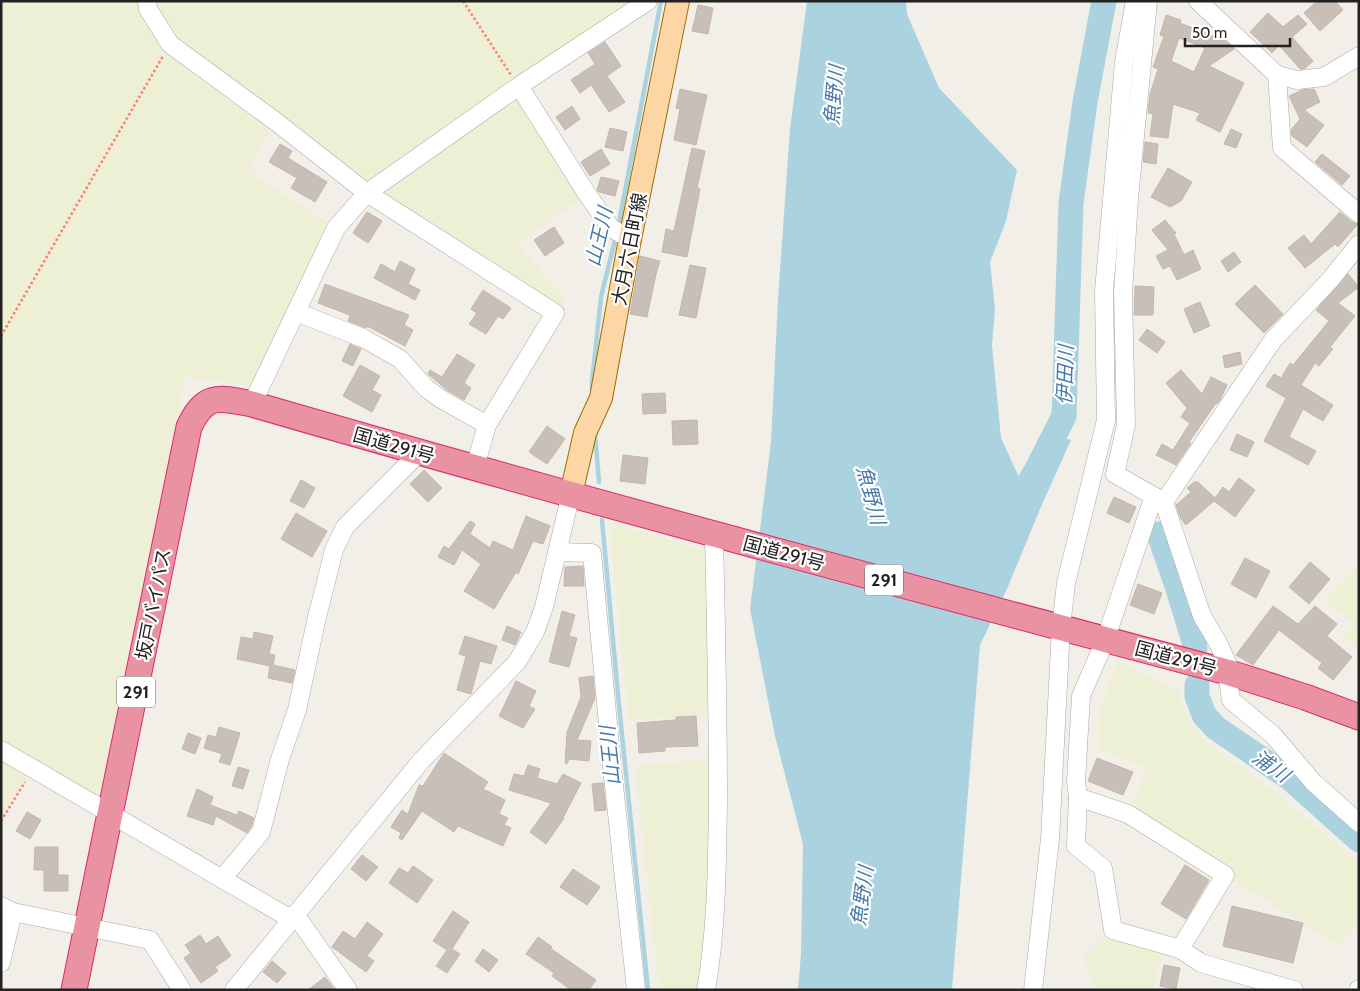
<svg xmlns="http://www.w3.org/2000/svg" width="1360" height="991" font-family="Cabin,'Noto Sans JP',sans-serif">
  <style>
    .farmland { fill: #eef0d5 }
    .water { fill: #aad3df }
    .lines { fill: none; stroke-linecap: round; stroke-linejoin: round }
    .stream { stroke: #aad3df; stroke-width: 4.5 }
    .river { stroke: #aad3df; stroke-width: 25 }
    .building { fill: #c7bfb8; stroke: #c4b6ab; fill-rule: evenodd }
    .minor-casing { stroke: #a9a9a9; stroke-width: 19 }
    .major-casing { stroke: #a06b00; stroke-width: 24 }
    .highway-casing { stroke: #dc2a67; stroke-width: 27 }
    .path { stroke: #fa8072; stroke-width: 2.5; stroke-dasharray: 2.5 2.5; stroke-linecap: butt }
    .minor { stroke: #fff; stroke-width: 18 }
    .major { stroke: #fcd6a4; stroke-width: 22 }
    .highway { stroke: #e892a2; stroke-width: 25 }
    .labels { text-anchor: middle; stroke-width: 4.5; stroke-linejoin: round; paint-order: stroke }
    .shield { fill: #fff; stroke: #646464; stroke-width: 1 }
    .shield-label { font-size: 18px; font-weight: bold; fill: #222 }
    .street-label { font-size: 19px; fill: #222; stroke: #fff }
    .water-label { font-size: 20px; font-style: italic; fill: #4a7aab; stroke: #fff }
  </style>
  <rect width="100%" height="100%" fill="#f2efe9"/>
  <g class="farmland">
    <polygon points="1,1 627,1 633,11 519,86 587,194 518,244 566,299 555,313 274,122 248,171 336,228 260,387 185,377 97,806 33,769 1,821"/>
    <polygon points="609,523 707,550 709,714 629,721"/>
    <polygon points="1359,565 1359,650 1343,638 1354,623 1323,600"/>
    <polygon points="1117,661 1179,691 1190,724 1217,751 1272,789 1359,864 1359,921 1339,946 1128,814 1147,768 1098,749 1098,715"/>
    <polygon points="718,758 706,990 659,990 635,766"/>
    <polygon points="1113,930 1164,944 1154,990 1094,990 1084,957"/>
  </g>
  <polygon class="water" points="807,1 906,1 907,14 939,88 1017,170 1006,221 990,262 995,309 992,345 1001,438 1029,499 1062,438 1071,440 1040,509 1007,589 980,645 952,990 798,990 801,954 803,844 775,736 750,609 771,442 778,299 790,129"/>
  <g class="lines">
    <g class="stream">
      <polyline points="618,228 661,1"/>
      <polyline points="592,391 592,382 601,297 616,236"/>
      <polyline points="595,433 599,482"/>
      <polyline points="602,520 618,695 648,990"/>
    </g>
    <g class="river">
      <polyline points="1008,519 1037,469 1064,416 1071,203 1085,102 1104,1"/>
      <polyline points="1159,534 1178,589 1194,641 1195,648"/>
      <polyline points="1197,685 1197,696 1204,715 1216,728 1291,779 1359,840"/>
    </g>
  </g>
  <g class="building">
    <polygon points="1317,1 1335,1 1343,10 1320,31 1304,13"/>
    <polygon points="698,5 713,8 708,34 692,31"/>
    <polygon points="1268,13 1283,27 1298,15 1307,24 1292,37 1313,61 1304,69 1300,69 1279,45 1272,53 1250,32"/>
    <path d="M 1166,15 L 1181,20 L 1180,23 L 1218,38 L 1220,36 L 1234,49 L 1209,66 L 1244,83 L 1220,132 L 1196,120 L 1200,113 L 1173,104 L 1168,138 L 1150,136 L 1153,114 L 1148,113 L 1150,94 L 1158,69 L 1153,67 L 1164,36 L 1160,35 ZM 1179,38 L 1205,48 L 1194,72 L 1171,61 Z"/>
    <polygon points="605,42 621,66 607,76 625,102 609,112 591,85 580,93 571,80 595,64 588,53"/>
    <polygon points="680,89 707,95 696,145 674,140 680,109 676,108"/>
    <polygon points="1314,89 1320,102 1304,110 1324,125 1307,147 1292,136 1291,130 1300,119 1289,96 1302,90"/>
    <polygon points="572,106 580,119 565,130 556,117"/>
    <polygon points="610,128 627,132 623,151 605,147"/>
    <polygon points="1231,129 1242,134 1236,148 1224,144"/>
    <polygon points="1145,142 1158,144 1156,164 1143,162"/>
    <polygon points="280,144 292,151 288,158 327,182 315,202 291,188 297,178 269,162"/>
    <polygon points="692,148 705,151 697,188 700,189 687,257 662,252 666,229 674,231"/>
    <polygon points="601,149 610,164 590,176 581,162"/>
    <polygon points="1322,154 1350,176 1342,185 1315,162"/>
    <polygon points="1168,168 1192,182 1181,201 1170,207 1151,197"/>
    <polygon points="601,177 619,181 615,196 599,192 597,190"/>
    <polygon points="367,212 382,221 368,243 353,233"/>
    <polygon points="1340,212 1352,222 1358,224 1338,247 1335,244 1305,268 1288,248 1304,235 1311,244"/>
    <polygon points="1165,220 1176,233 1174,234 1184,255 1193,250 1201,269 1177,280 1170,266 1163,269 1156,256 1168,250 1152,230"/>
    <polygon points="554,227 564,243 545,256 534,240"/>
    <polygon points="1234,252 1241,262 1228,272 1221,261"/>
    <polygon points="640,256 660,261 656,274 647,317 630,314"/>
    <polygon points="400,261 415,269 408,284 420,290 415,300 374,278 381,264 395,272"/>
    <polygon points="690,265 706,268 696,318 679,315"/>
    <polygon points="1348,274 1359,287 1338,303 1355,316 1330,347 1333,349 1319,366 1315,363 1301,385 1333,405 1323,421 1303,409 1289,437 1316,451 1308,465 1264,441 1286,398 1266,386 1274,374 1281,378 1290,363 1293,365 1329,321 1316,310"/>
    <polygon points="325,284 409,315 404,325 413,330 405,346 367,326 366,328 348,321 350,315 318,303"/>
    <polygon points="1255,285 1283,314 1264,333 1235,304"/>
    <polygon points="1135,286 1154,287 1153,315 1134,315"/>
    <polygon points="483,290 511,308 503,319 498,316 486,334 469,324 477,313 471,309"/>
    <polygon points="1200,302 1210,326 1194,333 1184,309"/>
    <polygon points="1147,329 1165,342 1157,353 1139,340"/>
    <polygon points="350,344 361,349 353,366 342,361"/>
    <polygon points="1240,352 1242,364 1225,368 1223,356"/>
    <polygon points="457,354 475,365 464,383 471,388 464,400 447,390 428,374 430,370 442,377"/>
    <polygon points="360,365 380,376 372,390 381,395 372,412 343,396"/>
    <polygon points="1181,370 1202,394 1211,377 1227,385 1220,400 1217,404 1216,403 1189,442 1191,443 1176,465 1156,455 1162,444 1173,450 1190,423 1181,417 1187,408 1166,383"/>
    <polygon points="665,393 666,413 643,414 642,394"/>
    <polygon points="697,420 698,444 673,445 672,421"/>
    <polygon points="547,426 565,439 547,464 529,452"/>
    <polygon points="1237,434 1254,442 1247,457 1230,450"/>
    <polygon points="623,455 648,458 645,484 620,481"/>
    <polygon points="424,470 442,488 428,502 410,484"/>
    <polygon points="1239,478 1255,490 1235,517 1214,501 1186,525 1181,519 1176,505 1191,492 1187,488 1194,482 1198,482 1215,498 1223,487 1229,492"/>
    <polygon points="301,480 315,488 304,508 290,501"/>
    <polygon points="1114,497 1136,507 1129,523 1107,513"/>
    <polygon points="296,513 327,531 312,557 281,539"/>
    <polygon points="526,516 550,526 543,544 533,541 518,574 516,572 494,609 464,591 481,564 462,550 454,565 438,557 444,546 449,549 470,521 475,524 470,534 490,548 493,541 513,550"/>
    <polygon points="1245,558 1270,571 1256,598 1231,584"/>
    <polygon points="1310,562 1330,579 1309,604 1289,587"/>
    <polygon points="583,566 584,586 564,586 565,567"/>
    <polygon points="1138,584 1162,593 1154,614 1130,605"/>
    <polygon points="1273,606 1298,624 1315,606 1337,624 1327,636 1352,657 1333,680 1318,668 1322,663 1279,630 1253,665 1236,655"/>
    <polygon points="562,611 575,615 569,636 577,638 569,667 549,662"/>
    <polygon points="507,626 521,632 515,645 502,640"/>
    <polygon points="254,632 273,636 269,654 275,655 273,665 295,670 292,683 268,678 270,666 237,659 241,637 253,639"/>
    <polygon points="465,636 497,646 491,664 480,661 471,694 457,690 466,656 459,654"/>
    <polygon points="593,676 595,698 577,740 591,741 589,761 569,759 567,764 565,763 567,732 581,697 579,678"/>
    <polygon points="516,681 536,691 529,706 535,709 523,728 499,716"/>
    <polygon points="696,716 698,746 665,747 665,751 639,753 637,723 676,720 676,717"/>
    <polygon points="219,727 240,733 230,765 219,762 222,754 204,748 208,735 216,737"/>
    <polygon points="188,733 201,738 195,754 182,749"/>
    <polygon points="444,753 488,782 483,789 505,800 499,814 508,818 504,825 511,828 503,846 458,826 454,832 422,811 402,840 399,838 401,833 391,827 402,810 408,814 419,785 423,786"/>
    <polygon points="1097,758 1133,772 1123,795 1088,781"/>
    <polygon points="528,765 540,769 537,778 557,784 563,774 581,783 563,818 564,818 546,844 530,832 551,803 509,790 514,774 524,776"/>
    <polygon points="238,767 249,770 243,789 232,786"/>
    <polygon points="603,783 606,810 595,811 592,784"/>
    <polygon points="197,789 213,797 210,805 237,815 239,811 254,818 251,827 247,833 216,816 213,825 187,816"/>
    <polygon points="27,812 41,820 30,839 16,831"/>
    <polygon points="35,847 58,847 58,875 68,875 68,891 44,891 44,870 34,870"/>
    <polygon points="362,855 378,867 366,881 351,869"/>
    <polygon points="1185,865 1209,880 1186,919 1161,904"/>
    <polygon points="413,866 433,880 417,903 389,883 399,868 408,873"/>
    <polygon points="573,869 600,887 587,905 560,887"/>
    <polygon points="1232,906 1303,923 1293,963 1223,946"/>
    <polygon points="453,911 469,922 452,949 460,954 447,973 436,966 447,950 433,941"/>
    <polygon points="367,922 383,934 367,956 374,961 366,972 332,947 343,931 355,939"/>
    <polygon points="200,935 206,944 218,936 231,956 215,967 218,971 201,983 184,958 191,953 185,945"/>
    <polygon points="538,937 552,947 550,948 596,980 589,990 571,990 552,976 554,973 526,954"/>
    <polygon points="483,949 498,960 489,972 475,961"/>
    <polygon points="272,961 286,973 277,983 263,972"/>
    <polygon points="1164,965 1180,968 1176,989 1160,986"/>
    <polygon points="325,977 335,990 308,990"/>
  </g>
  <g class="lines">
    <defs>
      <g id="minor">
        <polyline points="147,1 148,9 170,44 275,121 367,193 555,313 487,425 475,467"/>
        <polyline points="1148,1 1129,199 1123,293 1126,425 1115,474 1164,502 1202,616 1218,643 1228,665 1227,672 1231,700 1273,735 1313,782 1359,823"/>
        <polyline points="1198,1 1277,75 1282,148 1359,214"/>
        <polyline points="1277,75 1297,80 1324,77 1359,56"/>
        <polyline points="519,86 587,194 611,228 630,239"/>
        <polyline points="296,312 363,338 400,359 426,388 441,399 487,425"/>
        <polyline points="252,404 336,228 367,193 519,86 648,1"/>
        <polyline points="1164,502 1273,340 1330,280 1359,244"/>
        <polyline points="557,552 592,553 612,767 636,990"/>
        <polyline points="1110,626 1154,496"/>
        <polyline points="1101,650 1081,696 1076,782 1078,797 1128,814 1225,875 1180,949 1201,963 1294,990"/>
        <polyline points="1,750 291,919"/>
        <polyline points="1078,797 1076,846 1103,868 1113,930 1180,949"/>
        <polyline points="222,879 261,832 280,759 297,710 317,617 334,550 345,527 419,453"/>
        <polyline points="1,906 13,912 150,940 182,990"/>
        <polyline points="295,914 348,990"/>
        <polyline points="1,963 13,912"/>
        <polyline points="234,990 421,761 517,662 535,632 544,607 571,494"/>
        <path d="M 706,990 C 717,927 717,864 718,800 C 718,712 716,623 714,534"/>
        <polyline points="1033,990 1050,839 1061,628 1066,583 1106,420 1104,291 1124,62 1135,1"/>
        <polyline points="1358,990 1359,989"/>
      </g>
      <polyline id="major" points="571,494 585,433 601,398 630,239 678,1"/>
      <path id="highway" d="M 74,990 L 189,427 C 205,393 218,397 252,404 C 575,498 901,585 1227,672 L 1305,697 L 1359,717"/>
    </defs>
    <use href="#minor" class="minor-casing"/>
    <use href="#major" class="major-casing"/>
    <use href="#highway" class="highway-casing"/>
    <g class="path">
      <polyline points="463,1 511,75"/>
      <polyline points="1,336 163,56"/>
      <polyline points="1,821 25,782"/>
    </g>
    <use href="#minor" class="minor"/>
    <use href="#major" class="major"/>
    <use href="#highway" class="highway"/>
  </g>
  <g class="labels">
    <g class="shield">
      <rect x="865" y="564.5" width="38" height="31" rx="4"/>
      <rect x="117" y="676.5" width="38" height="31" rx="4"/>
    </g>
    <g class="shield-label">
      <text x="884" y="586">291</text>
      <text x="136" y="698">291</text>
    </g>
    <g class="street-label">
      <text transform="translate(629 249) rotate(-79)" y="7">大月六日町線</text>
      <text transform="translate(394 445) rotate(16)" y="7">国道291号</text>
      <text transform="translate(784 553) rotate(15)" y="7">国道291号</text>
      <text transform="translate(153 604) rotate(-79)" y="7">坂戸バイパス</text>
      <text transform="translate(1176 658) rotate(15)" y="7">国道291号</text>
    </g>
    <g class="water-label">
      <text transform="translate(834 95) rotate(-85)" y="7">魚野川</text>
      <text transform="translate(599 237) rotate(-77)" y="7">山王川</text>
      <text transform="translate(1065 375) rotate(-88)" y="7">伊田川</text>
      <text transform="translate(871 495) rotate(75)" y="7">魚野川</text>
      <text transform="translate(610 756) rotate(-96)" y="7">山王川</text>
      <text transform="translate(1271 766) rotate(35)" y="7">浦川</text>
      <text transform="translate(862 896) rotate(-82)" y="7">魚野川</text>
    </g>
  </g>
  <rect width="1360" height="991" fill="none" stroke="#222222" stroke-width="5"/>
  <path d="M1185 38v8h105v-8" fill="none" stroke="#222222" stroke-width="2.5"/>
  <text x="1192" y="38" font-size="15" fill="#222222" stroke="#ffffff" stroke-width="4" paint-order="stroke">50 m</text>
</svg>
